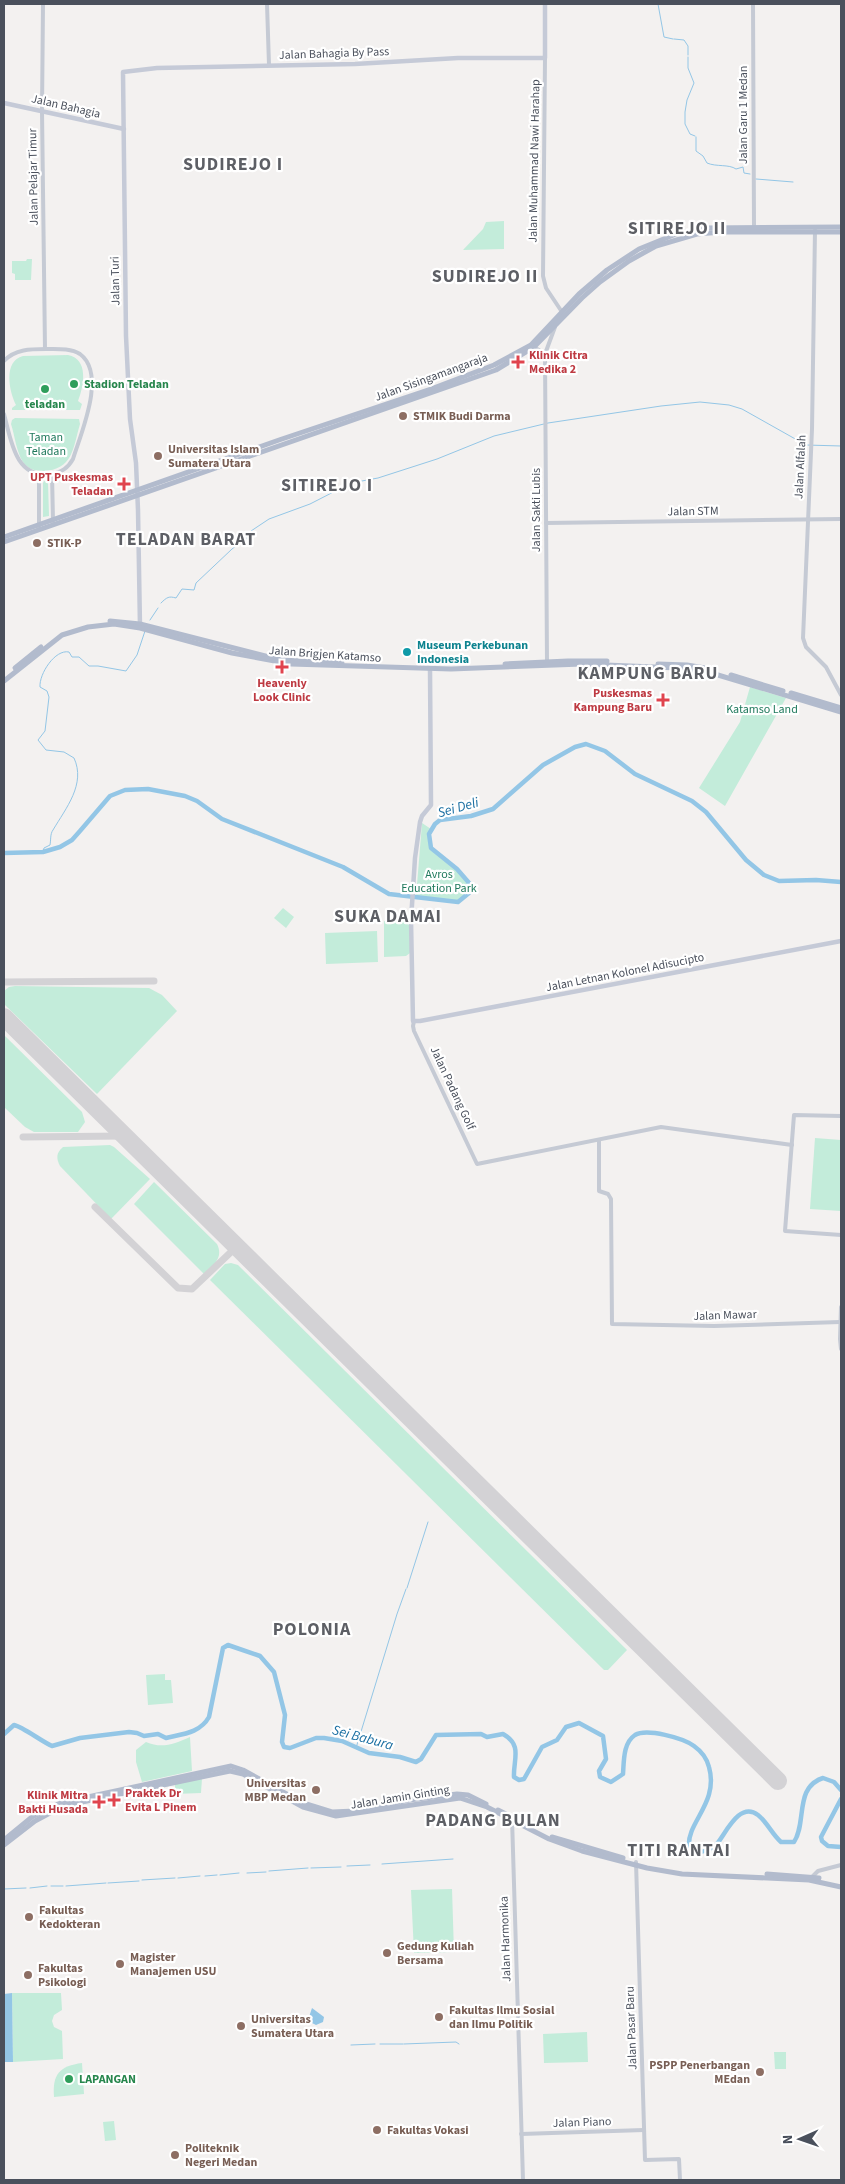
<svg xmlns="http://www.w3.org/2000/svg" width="845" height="2184" font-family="'Source Sans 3',sans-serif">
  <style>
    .green { fill: #c3ecda }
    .water { fill: #93c6e6 }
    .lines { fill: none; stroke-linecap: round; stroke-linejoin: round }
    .stream { stroke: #93c6e6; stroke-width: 1 }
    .river { stroke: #93c6e6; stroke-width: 4.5 }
    .taxiway { stroke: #d3d2d5; stroke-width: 7 }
    .runway { stroke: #d3d2d5; stroke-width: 18 }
    .tertiary { stroke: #c5cad4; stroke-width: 4 }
    .secondary { stroke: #c5cad7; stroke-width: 4.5 }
    .primary { stroke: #b2bbcd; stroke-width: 5 }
    .health-dot { fill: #e0444e; stroke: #fff; stroke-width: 2 }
    .leisure-dot { fill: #2e9e5b; stroke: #fff; stroke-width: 2 }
    .education-dot { fill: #8d6e63; stroke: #fff; stroke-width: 2 }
    .culture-dot { fill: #0f9aa8; stroke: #fff; stroke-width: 2 }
    .labels { text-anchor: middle; stroke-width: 4.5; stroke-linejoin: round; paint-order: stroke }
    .street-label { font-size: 12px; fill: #4a505c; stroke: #fff }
    .health-label { font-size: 12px; font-weight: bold; fill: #be3a42; stroke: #fff; text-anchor: end }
    .leisure-label { font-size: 12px; font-weight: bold; fill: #27864d; stroke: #fff; text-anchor: start }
    .education-label { font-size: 12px; font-weight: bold; fill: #785e54; stroke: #fff; text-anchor: start }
    .park-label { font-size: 12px; fill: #1f795c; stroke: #fff }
    .culture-label { font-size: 12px; font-weight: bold; fill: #0d838f; stroke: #fff; text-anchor: start }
    .water-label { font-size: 14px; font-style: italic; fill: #186da1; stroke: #fff }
    .district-label { font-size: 18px; font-weight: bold; letter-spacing: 1px; fill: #5d5f65; stroke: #fff }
  </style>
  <rect width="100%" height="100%" fill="#f3f1f0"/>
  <g class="green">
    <polygon points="504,221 504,249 463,250 483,229 486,222"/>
    <polygon points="27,259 32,259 31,280 15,280 15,274 12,273 12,261 26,261"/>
    <path d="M 68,355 C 89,359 84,386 78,401 L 82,404 L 80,410 L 12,410 L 12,408 L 16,405 C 9,391 3,361 23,356 Z"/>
    <path d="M 15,418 L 79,419 L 80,424 C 73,448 73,470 43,471 C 35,471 28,469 23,462 C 16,451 15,436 11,424 L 12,420 Z"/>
    <polygon points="44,481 48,482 49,516 43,517 43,483"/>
    <polygon points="750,687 786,698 725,806 699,788 740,722"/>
    <path d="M 422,823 L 431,829 C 419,854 460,866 470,884 L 469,893 L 458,902 L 416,897 Z"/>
    <polygon points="283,908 294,917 286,928 274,918"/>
    <polygon points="384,921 405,921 410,926 410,953 406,956 384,957"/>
    <polygon points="377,931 378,962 326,964 325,933"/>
    <polygon points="15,986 149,988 162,995 177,1011 97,1094 5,1005 4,991 9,987"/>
    <polygon points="4,1035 82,1112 85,1122 78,1132 34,1132 25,1127 4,1107"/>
    <polygon points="815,1138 841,1140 841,1211 810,1209"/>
    <path d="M 110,1145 L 114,1147 L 150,1179 L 111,1219 L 60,1166 C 56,1158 56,1153 63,1147 Z"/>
    <path d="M 154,1182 L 217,1244 C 224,1258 213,1265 204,1274 L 134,1204 Z"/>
    <polygon points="231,1263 238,1265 627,1650 608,1670 604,1670 210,1280 225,1264"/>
    <polygon points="165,1674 165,1680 171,1680 173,1703 148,1705 146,1675"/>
    <path d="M 190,1737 L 192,1771 L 142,1782 L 136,1762 L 136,1750 L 146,1742 C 162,1749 174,1744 190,1737 Z"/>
    <polygon points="202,1778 201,1793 175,1794 175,1784"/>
    <polygon points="452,1889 454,1952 414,1953 411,1890"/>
    <polygon points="12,1993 61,1993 62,2010 54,2015 52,2021 54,2027 62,2031 63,2059 13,2062"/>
    <polygon points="587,2032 588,2062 544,2063 543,2034"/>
    <polygon points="774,2052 786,2052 786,2069 775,2069"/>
    <path d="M 82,2063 L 84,2094 L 54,2097 C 52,2074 60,2066 82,2063 Z"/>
    <polygon points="114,2121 116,2140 105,2141 103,2122"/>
  </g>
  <g class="water">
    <polygon points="12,1993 13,2062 4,2062 4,1994"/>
    <polygon points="312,2008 324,2017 323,2022 316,2025 310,2022 309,2017"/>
  </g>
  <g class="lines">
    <g class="stream">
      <polyline points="658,4 664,37 673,39"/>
      <polyline points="674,39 684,40 688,46 688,55"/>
      <polyline points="688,57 688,68 694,83 687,100 685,112 685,124 690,134 695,136"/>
      <path d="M 696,137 L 696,151 L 703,156 L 707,163 C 716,167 729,164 736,169 L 743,167 L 744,173 L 750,174"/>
      <polyline points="756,179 793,182"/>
      <path d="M 161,603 C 167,597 169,596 176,598 L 182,589 L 194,590 L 196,583 L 232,549 L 249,536 L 251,531 L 269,519 L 310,504 L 351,483 L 378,478 L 437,459 L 494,436 L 548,423 L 661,406 L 700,402 L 729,405 L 742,409 L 806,445 L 841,446"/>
      <polyline points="150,620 158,608"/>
      <path d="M 43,852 L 44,848 L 50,845 C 51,840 50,834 53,830 C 66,808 86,784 74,758 L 64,752 L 46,750 L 38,740 L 45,731 L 49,697 L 47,691 L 40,687 C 39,674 55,649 69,652 L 72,657 L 79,657 L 89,666 L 98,666 L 126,671 L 137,655 L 145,631"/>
      <polyline points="407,1588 428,1522"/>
      <polyline points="356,1748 397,1614 406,1589"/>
      <polyline points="382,1864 453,1859"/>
      <polyline points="347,1866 370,1865"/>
      <polyline points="311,1868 341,1867"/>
      <polyline points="269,1871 308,1868"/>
      <polyline points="247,1873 266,1872"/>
      <polyline points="220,1875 239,1873"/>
      <polyline points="205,1876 217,1875"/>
      <polyline points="178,1878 200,1876"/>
      <polyline points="142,1880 175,1878"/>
      <polyline points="108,1883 139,1881"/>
      <polyline points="51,1886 63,1886"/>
      <polyline points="66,1886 106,1883"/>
      <polyline points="30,1888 47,1886"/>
      <polyline points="4,1889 26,1888"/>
      <polyline points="380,2044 403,2044"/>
      <polyline points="404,2044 456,2042 459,2044"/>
      <polyline points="351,2045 375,2044"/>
    </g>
    <g class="river">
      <polyline points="4,853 43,852 60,847 72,840 80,831 110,796 125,790 148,789 185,796 197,801 222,819 343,867 389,894 458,902 469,893 470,884 457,869 431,848 429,834 435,824 440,820 471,816 493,809 543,765 575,747 586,744 605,751 635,774 692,801 706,812 746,860 764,875 779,881 816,880 841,882"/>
      <path d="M 4,1734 L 14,1725 C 23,1727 41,1741 52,1746 L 80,1738 L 129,1732 L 137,1733 L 144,1736 L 158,1734 L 166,1738 C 183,1734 200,1733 209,1717 L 223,1648 L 228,1645 L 260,1656 L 274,1672 L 285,1715 L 282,1742 L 284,1747 L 290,1748 L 316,1738 L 324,1738 L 342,1741 L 369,1753 L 400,1757 L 416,1762 L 421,1759 L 436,1735 L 481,1734 L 487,1737 L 503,1734 C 523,1745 513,1760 514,1777 L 519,1780 L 524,1779 L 542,1747 L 557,1740 L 566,1727 L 579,1723 L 603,1736 L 606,1759 L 599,1771 L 600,1777 L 611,1782 L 623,1774 C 624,1761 623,1743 635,1735 C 647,1728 683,1738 694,1746 C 701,1751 707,1759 709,1767 C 719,1803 687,1822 689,1846 L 696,1853 C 703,1852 709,1850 715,1846 C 724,1838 738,1800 758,1815 C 767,1822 772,1834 781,1842 L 794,1842 C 807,1823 794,1787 823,1778 L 834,1782 L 841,1790"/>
      <polyline points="841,1799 821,1837 822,1841 828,1846 841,1847"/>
    </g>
    <g class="taxiway">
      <polyline points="4,982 154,981"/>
      <polyline points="23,1137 124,1136"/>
      <polyline points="95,1207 178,1288 192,1289 231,1252"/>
    </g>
    <polyline class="runway" points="4,1017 778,1781"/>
    <g class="tertiary">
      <polyline points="43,4 42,111 45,349"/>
      <polyline points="267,4 269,65"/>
      <polyline points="753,4 754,227"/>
      <polyline points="545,58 543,276 546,288 562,312"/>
      <polyline points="815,230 812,429 803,638 806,647 826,667 841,695"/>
      <polyline points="534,347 545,354"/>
      <path d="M 4,361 C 15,349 31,349 46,349 C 57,349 71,348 80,354 C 107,374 81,433 73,459 C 68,468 62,472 51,474 C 15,479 11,440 4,414"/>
      <polyline points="52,474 53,521"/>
      <polyline points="546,523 841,519"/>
      <polyline points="39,527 39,474"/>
      <polyline points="547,663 545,354 555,327"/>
      <polyline points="414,1021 413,1026 414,1031 477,1164 661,1127 792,1145"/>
      <polyline points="841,1116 794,1115 785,1231 841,1235"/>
      <polyline points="599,1140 599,1191 608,1194 611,1199 612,1324 714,1326 840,1322"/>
      <polyline points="841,1307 840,1339 841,1349"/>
      <polyline points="512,1818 523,2180"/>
      <polyline points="636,1862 645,2160 679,2159 680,2180"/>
      <polyline points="812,1877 818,1871 841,1865"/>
      <polyline points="521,2134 644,2130"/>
    </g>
    <g class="secondary">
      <polyline points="4,103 124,129"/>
      <polyline points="140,627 138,510 136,463 130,419 126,336 123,72 157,68 355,64 458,58 545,58 545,4"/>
      <polyline points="430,669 431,805 422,816 420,822 415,858 411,920 413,1021 420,1021 841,941"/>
    </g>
    <g class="primary">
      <polyline points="4,537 279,440 431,389 494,365 531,345 579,294 607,270 639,249 676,234 705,228 841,227"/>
      <polyline points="4,542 496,370 534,347 582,298 600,282 629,261 656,246 697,234 722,232 841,232"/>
      <polyline points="110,621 140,624 281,660 342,663"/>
      <polyline points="505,664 568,661 607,661"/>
      <polyline points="658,664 687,665 711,669"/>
      <polyline points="15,668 41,647"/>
      <polyline points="731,675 783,691"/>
      <polyline points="4,681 62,635 88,627 114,624 140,628 232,653 291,664 451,669 582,664 678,668 708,672 841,712"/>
      <polyline points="791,693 841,708"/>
      <polyline points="498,1810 520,1821"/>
      <polyline points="552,1837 623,1858"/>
      <polyline points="4,1840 32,1817 60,1803 231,1766 243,1770 303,1803 332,1812 355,1811 409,1800 457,1794 468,1795 486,1804"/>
      <polyline points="4,1845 35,1821 63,1806 230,1771 243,1774 303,1807 336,1816 460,1798 487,1807 549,1839 582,1851 647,1868 682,1874 809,1880 841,1887"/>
      <polyline points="767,1874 819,1878"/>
    </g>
  </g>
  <g class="health-dot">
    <path d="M515.5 354.5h5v5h5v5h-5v5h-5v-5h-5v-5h5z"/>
    <path d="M121.5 476.5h5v5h5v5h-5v5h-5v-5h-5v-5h5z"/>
    <path d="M279.5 659.5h5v5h5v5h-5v5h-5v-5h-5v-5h5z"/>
    <path d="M660.5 692.5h5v5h5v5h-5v5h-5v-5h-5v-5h5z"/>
    <path d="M111.5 1792.5h5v5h5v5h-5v5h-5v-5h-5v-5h5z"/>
    <path d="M96.5 1794.5h5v5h5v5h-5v5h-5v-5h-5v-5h5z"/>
  </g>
  <g class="leisure-dot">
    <circle cx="74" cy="384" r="5"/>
    <circle cx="45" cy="389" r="5"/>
    <circle cx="69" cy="2079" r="5"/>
  </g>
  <g class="education-dot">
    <circle cx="403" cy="416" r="5"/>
    <circle cx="158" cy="456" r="5"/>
    <circle cx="37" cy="543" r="5"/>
    <circle cx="316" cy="1790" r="5"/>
    <circle cx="29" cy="1917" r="5"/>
    <circle cx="387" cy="1953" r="5"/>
    <circle cx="120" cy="1964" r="5"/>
    <circle cx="28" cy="1975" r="5"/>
    <circle cx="439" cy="2017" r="5"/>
    <circle cx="241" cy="2026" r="5"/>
    <circle cx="760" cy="2072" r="5"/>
    <circle cx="377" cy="2130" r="5"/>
    <circle cx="175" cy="2155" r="5"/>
  </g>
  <circle class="culture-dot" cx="407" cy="652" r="5"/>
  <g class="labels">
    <g class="street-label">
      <text transform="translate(334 53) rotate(-2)" y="4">Jalan Bahagia By Pass</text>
      <text transform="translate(66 106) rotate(13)" y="4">Jalan Bahagia</text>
      <text transform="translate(743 115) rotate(-90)" y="4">Jalan Garu 1 Medan</text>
      <text transform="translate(534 161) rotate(-89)" y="4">Jalan Muhammad Nawi Harahap</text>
      <text transform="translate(33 177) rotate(-91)" y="4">Jalan Pelajar Timur</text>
      <text transform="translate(115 281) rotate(-91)" y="4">Jalan Turi</text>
      <text transform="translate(431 377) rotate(-20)" y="4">Jalan Sisingamangaraja</text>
      <text transform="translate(800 467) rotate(-87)" y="4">Jalan Alfalah</text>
      <text transform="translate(536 510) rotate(-90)" y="4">Jalan Sakti Lubis</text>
      <text transform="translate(693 511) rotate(-1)" y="4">Jalan STM</text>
      <text transform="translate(325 654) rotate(4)" y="4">Jalan Brigjen Katamso</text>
      <text transform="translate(625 972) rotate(-11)" y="4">Jalan Letnan Kolonel Adisucipto</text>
      <text transform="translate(453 1088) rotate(65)" y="4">Jalan Padang Golf</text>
      <text transform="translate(725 1315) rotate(-2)" y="4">Jalan Mawar</text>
      <text transform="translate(400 1797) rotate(-9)" y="4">Jalan Jamin Ginting</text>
      <text transform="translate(505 1939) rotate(-92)" y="4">Jalan Harmonika</text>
      <text transform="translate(631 2028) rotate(-92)" y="4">Jalan Pasar Baru</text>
      <text transform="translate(582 2122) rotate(-2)" y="4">Jalan Piano</text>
    </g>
    <g class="health-label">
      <text x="529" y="359" text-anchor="start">Klinik Citra<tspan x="529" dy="14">Medika 2</tspan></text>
      <text x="113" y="481">UPT Puskesmas<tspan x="113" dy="14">Teladan</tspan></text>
      <text x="282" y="687" text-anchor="middle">Heavenly<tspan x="282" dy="14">Look Clinic</tspan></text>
      <text x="652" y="697">Puskesmas<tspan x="652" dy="14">Kampung Baru</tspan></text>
      <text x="125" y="1797" text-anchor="start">Praktek Dr<tspan x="125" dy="14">Evita L Pinem</tspan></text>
      <text x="88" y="1799">Klinik Mitra<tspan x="88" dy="14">Bakti Husada</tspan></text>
    </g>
    <g class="leisure-label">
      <text x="84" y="388">Stadion Teladan</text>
      <text x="45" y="408" text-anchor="middle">teladan</text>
      <text x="79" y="2083">LAPANGAN</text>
    </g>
    <g class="education-label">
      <text x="413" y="420">STMIK Budi Darma</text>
      <text x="168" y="453">Universitas Islam<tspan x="168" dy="14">Sumatera Utara</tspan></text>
      <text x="47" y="547">STIK-P</text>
      <text x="306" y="1787" text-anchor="end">Universitas<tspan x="306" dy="14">MBP Medan</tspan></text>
      <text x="39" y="1914">Fakultas<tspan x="39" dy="14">Kedokteran</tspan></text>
      <text x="397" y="1950">Gedung Kuliah<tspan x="397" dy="14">Bersama</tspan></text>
      <text x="130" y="1961">Magister<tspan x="130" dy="14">Manajemen USU</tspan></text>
      <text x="38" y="1972">Fakultas<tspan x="38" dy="14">Psikologi</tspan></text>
      <text x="449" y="2014">Fakultas Ilmu Sosial<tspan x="449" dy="14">dan Ilmu Politik</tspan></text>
      <text x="251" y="2023">Universitas<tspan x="251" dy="14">Sumatera Utara</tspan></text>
      <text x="750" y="2069" text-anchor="end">PSPP Penerbangan<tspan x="750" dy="14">MEdan</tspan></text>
      <text x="387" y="2134">Fakultas Vokasi</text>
      <text x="185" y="2152">Politeknik<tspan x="185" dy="14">Negeri Medan</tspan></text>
    </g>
    <g class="park-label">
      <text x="46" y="441">Taman<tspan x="46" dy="14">Teladan</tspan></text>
      <text x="762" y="713">Katamso Land</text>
      <text x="439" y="878">Avros<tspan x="439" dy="14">Education Park</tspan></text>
    </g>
    <g class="culture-label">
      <text x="417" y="649">Museum Perkebunan<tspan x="417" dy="14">Indonesia</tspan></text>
    </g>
    <g class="water-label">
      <text transform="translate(458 807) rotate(-16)" y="5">Sei Deli</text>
      <text transform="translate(363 1737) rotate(15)" y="5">Sei Babura</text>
    </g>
    <g class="district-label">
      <text x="233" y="170">SUDIREJO I</text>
      <text x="677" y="234">SITIREJO II</text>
      <text x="485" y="282">SUDIREJO II</text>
      <text x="327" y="491">SITIREJO I</text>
      <text x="186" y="545">TELADAN BARAT</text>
      <text x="648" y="679">KAMPUNG BARU</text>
      <text x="388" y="922">SUKA DAMAI</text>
      <text x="312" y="1635">POLONIA</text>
      <text x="493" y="1826">PADANG BULAN</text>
      <text x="679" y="1856">TITI RANTAI</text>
    </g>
  </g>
  <rect width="845" height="2184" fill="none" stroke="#4a505c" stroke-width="10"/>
  <g transform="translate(800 2139) rotate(268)" stroke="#ffffff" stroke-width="4" paint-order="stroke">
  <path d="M0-4L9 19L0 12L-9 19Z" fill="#4a505c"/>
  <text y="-8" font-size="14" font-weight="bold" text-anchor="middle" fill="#4a505c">N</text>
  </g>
</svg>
